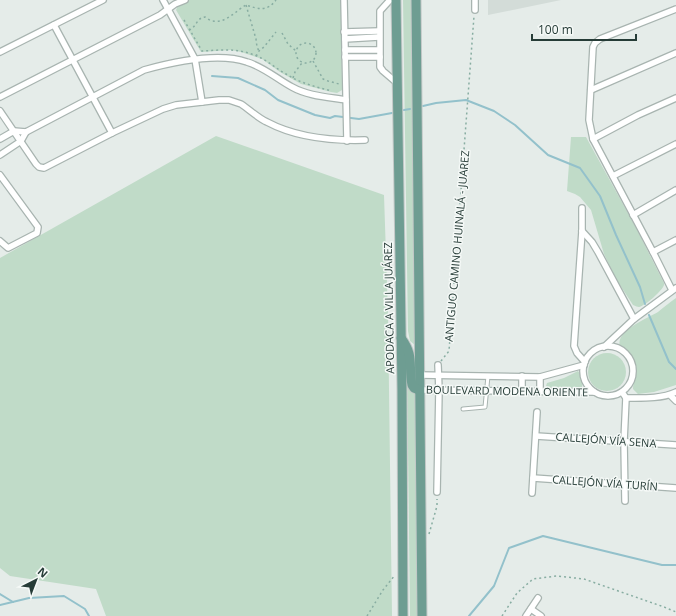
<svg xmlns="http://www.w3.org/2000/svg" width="676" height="616" font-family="'Open Sans',sans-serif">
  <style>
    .built { fill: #d3dcd8 }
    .green { fill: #c0dbc8 }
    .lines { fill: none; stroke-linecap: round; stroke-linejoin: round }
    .stream { stroke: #93c1cb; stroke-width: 2 }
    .lane-casing { stroke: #a8b4b0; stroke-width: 5 }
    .street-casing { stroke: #a8b4b0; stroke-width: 8 }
    .primary-casing { stroke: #c2c8c7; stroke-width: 11 }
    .path { stroke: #88ada2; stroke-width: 1.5; stroke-dasharray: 2 3; stroke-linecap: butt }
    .lane { stroke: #fff; stroke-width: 3 }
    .street { stroke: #fff; stroke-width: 5.5 }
    .primary { stroke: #6e9d92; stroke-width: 9 }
    .labels { text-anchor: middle; stroke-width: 3; stroke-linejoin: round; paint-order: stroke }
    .street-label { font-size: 11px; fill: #263c37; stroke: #f5f9f7 }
  </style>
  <rect width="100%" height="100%" fill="#e5ece9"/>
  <polygon class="built" points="488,0 561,0 488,15"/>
  <g class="green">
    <polygon points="190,0 341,0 342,90 337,93 331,92 301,84 280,72 262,59 241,52 231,50 201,52 176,10 179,3"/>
    <polygon points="403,0 411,0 416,349 415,345 410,341 408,331"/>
    <polygon points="216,136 384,195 388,314 392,616 106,616 96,589 10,576 0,568 0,258"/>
    <path d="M 571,137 L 586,137 L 635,226 L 664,283 L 664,285 C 662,291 645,306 639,307 C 637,307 636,306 633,305 L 616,279 L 604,254 L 591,210 L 580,197 L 575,194 L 567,191 Z"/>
    <path d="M 676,298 L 676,385 L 654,392 L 638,394 L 633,389 C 633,383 636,376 635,370 C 635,360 627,352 620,346 C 615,331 648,318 658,312 C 664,307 670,302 676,298 Z"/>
    <circle cx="607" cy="372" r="19"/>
    <polygon points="407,362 417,394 420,616 410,616"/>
    <path d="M 578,371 C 583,377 585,384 580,390 L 549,388 L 546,386 L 547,383 L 564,378 Z"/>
  </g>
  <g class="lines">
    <g class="stream">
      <polyline points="212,76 238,78 265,90 278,100 315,115 330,118 335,116 359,119 392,113"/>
      <polyline points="423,106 436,103 466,100 494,111 515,125 548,155 580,168 600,196 616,235 640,287 645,304"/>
      <polyline points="404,110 410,109"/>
      <polyline points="649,315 669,362 676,369"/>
      <polyline points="0,594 13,602"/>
      <polyline points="0,605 29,598 64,596 85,609 89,616"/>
      <polyline points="469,616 494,586 509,548 543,536 662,565 676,565"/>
    </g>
    <defs>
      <polyline id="lane" points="463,409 485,407 488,376"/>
      <g id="street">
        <polyline points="163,0 195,59 202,102"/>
        <polyline points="344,0 347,141"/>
        <polyline points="390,0 380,11 380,67 383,71 397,83"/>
        <polyline points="475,10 475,0"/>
        <polyline points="54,25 112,133"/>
        <polyline points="344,32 379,31"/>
        <polyline points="345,39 379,37"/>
        <polyline points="345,50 379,50"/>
        <polyline points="0,52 103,0"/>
        <polyline points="345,57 380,57"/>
        <polyline points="591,90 676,53"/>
        <polyline points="0,97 160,15 175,4 185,0"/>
        <path d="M 0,111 L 36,164 L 39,167 L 44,168 L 112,133 L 163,109 L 176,105 L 219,100 L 229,100 L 241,104 C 250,110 258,118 267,122 C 297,138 331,141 365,140"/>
        <path d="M 0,139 L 14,131 L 26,132 L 144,70 C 173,62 218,52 247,62 C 264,67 277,79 292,87 C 308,96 328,97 346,100"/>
        <polyline points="593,139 638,115 676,98"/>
        <polyline points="0,155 21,141 26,132"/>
        <polyline points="0,175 38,227 37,233 8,248 0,241"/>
        <polyline points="613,176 676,144"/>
        <polyline points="582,208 582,231 574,346 577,353 585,362"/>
        <polyline points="633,215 676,190"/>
        <polyline points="582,231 592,242 598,252 634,319"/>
        <polyline points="653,252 676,240"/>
        <polyline points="672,290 653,252 593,139 589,120 593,47 595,43 600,39 676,9"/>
        <circle cx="608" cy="371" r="25"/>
        <polyline points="604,347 634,319 676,288"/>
        <polyline points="419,375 540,377 584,365"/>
        <polyline points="522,376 522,392"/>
        <polyline points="540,377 540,392"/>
        <polyline points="419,390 594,392"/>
        <polyline points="622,392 626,398 624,441 625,501"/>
        <polyline points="670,395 676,401"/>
        <path d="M 626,398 C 642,398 661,399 676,392"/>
        <polyline points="536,436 676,445"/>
        <polyline points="533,478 676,488"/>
        <polyline points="437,492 439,390 438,365"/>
        <polyline points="532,493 537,412"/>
        <polyline points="531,609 541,616"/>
        <polyline points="526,616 538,598"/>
      </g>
      <g id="primary">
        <polyline points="396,0 402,390 403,616"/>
        <polyline points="416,0 422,616"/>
        <path d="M 401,338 C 415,357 408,364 412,385 L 414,388 L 419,390"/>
      </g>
    </defs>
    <use href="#lane" class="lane-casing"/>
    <use href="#street" class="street-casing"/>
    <use href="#primary" class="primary-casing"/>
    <g class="path">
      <polyline points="246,5 256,39 257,47 259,51"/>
      <path d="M 184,20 L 202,51 C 220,50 237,48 254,55 C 266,59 275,68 286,74 C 300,83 316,87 332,91"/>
      <path d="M 189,30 C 197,27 196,18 205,17 C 207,18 210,21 213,21 C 225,24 237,10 246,5 C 258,9 267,12 276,0"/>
      <polyline points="282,33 288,44 296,51"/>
      <circle cx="306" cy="53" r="10"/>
      <polyline points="256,56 259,51 264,47 276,32"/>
      <polyline points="313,61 323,79 328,81 339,84"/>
      <polyline points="293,78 295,72 302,63"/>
      <polyline points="441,361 449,351 474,16"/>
      <polyline points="429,534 437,506 437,499"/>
      <polyline points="367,616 383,590 395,575"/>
      <polyline points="502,616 517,593 533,579 557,576 584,579 664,607 676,612"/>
    </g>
    <use href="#lane" class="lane"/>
    <use href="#street" class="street"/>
    <use href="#primary" class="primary"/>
  </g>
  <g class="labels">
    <g class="street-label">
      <text transform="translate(457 246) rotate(-85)" y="4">ANTIGUO CAMINO HUINALÁ - JUAREZ</text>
      <text transform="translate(389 308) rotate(-91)" y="4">APODACA A VILLA JUÁREZ</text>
      <text transform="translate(507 391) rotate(1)" y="4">BOULEVARD MODENA ORIENTE</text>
      <text transform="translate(606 440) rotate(4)" y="4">CALLEJÓN VÍA SENA</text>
      <text transform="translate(605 483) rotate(4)" y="4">CALLEJÓN VÍA TURÍN</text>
    </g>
  </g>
  <g transform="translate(36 580) rotate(42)" stroke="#f5f9f7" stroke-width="3" paint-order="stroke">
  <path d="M0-3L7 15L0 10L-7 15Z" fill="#263c37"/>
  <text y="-6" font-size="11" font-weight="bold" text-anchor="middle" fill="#263c37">N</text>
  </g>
  <path d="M532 34v6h104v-6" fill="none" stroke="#263c37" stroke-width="2"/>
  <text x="538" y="34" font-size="12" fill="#263c37" stroke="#f5f9f7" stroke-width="3" paint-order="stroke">100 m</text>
</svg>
